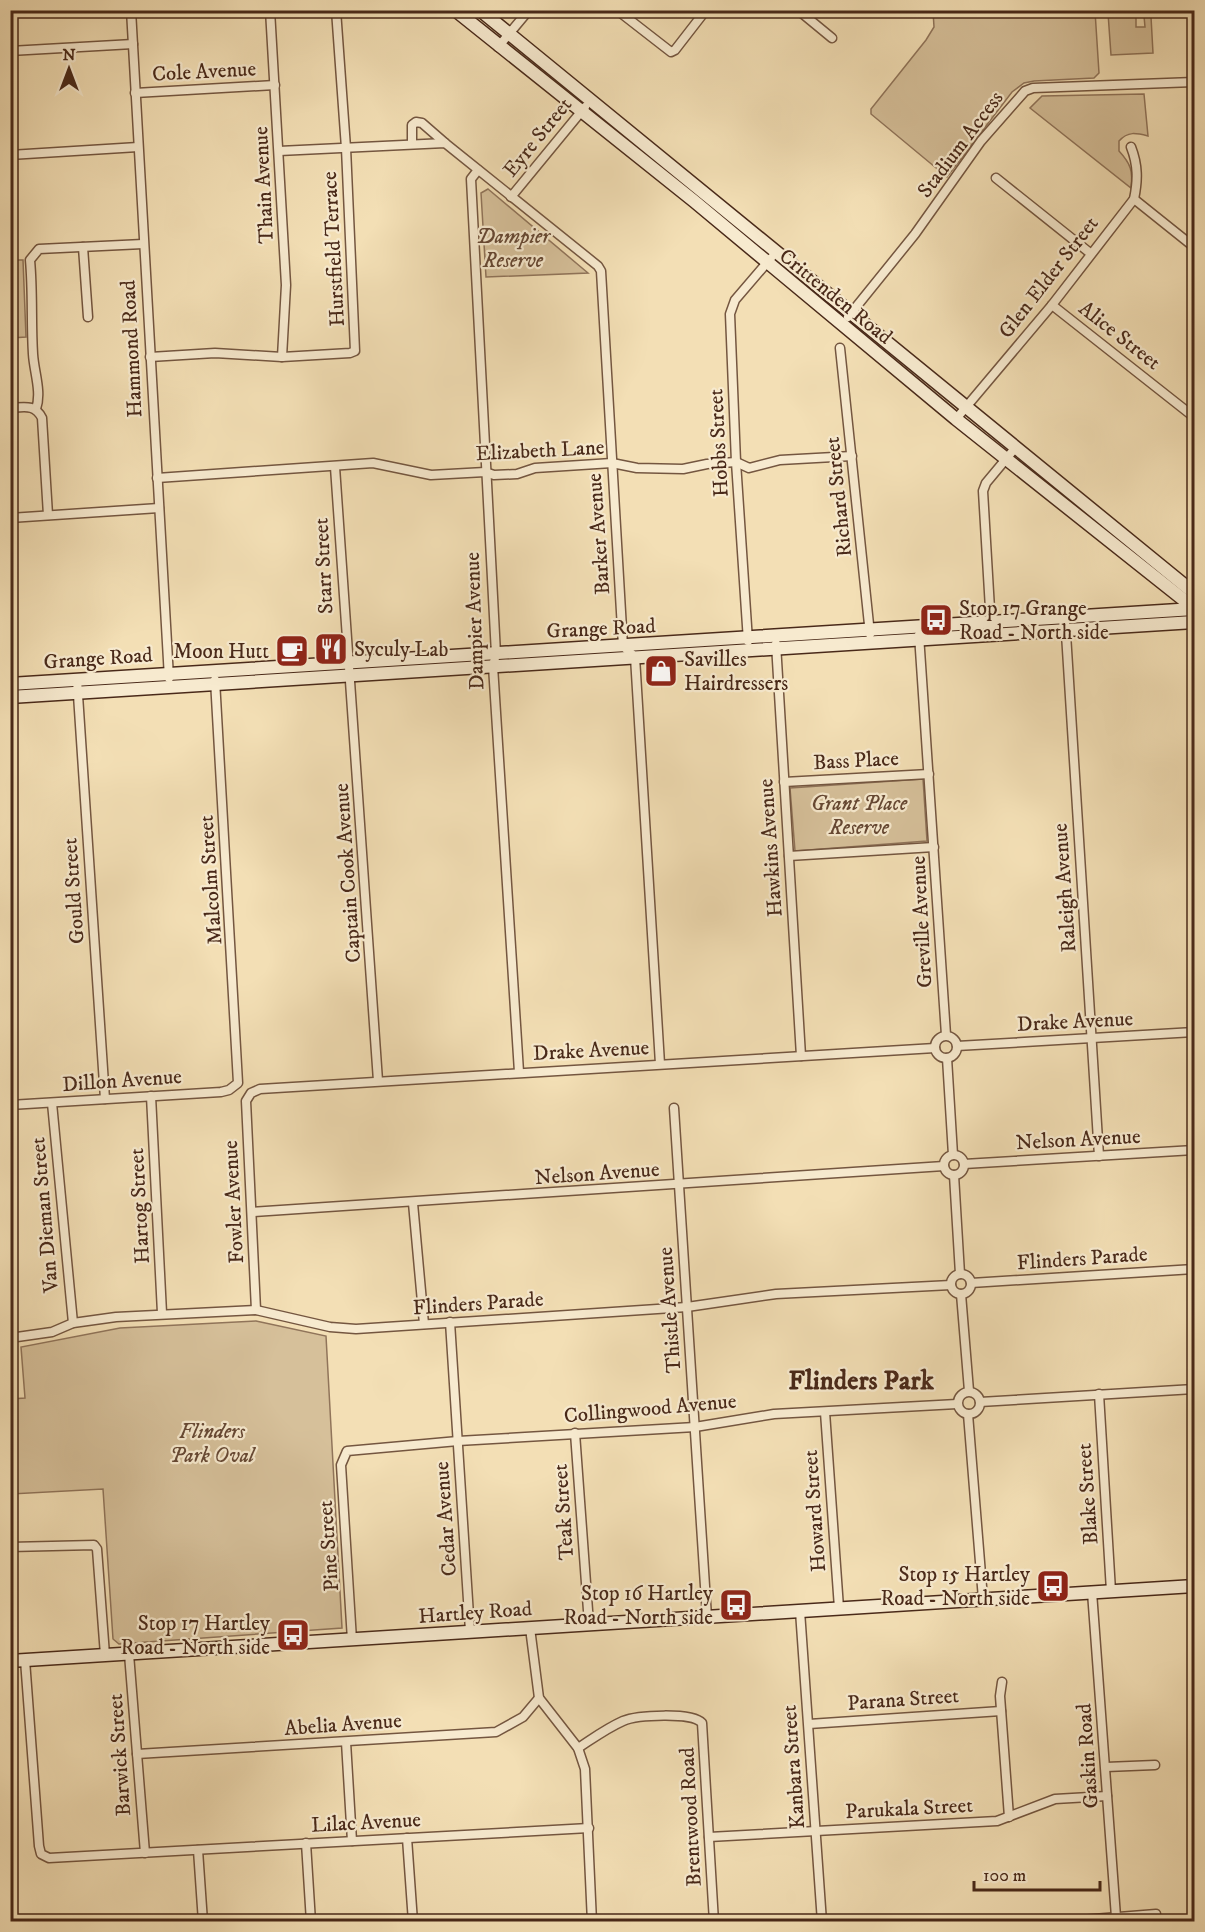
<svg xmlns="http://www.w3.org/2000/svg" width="1205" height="1932" font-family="'IM FELL DW Pica',serif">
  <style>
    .green { fill: #d6c09a; stroke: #90745a; stroke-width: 1.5 }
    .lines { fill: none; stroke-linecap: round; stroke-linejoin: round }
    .street-casing { stroke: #745640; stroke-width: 11 }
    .secondary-casing { stroke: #492919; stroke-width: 15 }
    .street { stroke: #f7eacf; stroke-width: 8 }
    .secondary { stroke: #f7eacf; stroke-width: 12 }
    .labels { text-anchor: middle; stroke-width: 4.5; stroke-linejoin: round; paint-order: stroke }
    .street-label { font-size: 21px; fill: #492919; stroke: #f7eacf }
    .park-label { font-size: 21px; font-style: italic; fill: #654733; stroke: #f7eacf }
    .poi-label { font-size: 21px; fill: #492919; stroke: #f7eacf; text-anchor: end }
    .district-label { font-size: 27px; font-weight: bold; fill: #492919; stroke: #f7eacf }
  </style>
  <rect width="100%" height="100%" fill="#f3dfb5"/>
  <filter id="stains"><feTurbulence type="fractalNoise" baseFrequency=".00333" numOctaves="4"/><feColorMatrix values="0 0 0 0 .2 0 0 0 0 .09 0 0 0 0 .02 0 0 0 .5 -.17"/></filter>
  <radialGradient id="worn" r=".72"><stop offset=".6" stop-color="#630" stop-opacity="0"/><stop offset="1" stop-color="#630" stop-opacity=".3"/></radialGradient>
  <g class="green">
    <polygon points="933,11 1095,11 1099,73 1094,78 1034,81 1024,83 1012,92 947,177 871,114 871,109 926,40 934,27"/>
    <polygon points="1136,12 1136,27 1145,27 1144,16 1151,17 1153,53 1111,55 1108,13"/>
    <path d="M 1144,94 L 1148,136 C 1136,133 1128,131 1119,141 L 1119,151 C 1131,164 1133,171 1131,188 L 1030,108 L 1042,96 Z"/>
    <polygon points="488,189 588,273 486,277 481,193"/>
    <polygon points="11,260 23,260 26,337 11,338"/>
    <polygon points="923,779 927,841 795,851 790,788"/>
    <polygon points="256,1321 326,1336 342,1628 119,1644 113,1639 103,1489 11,1494 11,1399 25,1398 21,1347 120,1328"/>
  </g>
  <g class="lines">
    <defs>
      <g id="street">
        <polyline points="131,10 169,678"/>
        <polyline points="270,10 286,285 282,357"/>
        <polyline points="617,10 671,52 675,50 706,10"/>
        <polyline points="798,10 832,38"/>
        <polyline points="498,47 529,10"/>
        <polyline points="10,51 133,44"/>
        <polyline points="135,93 275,85"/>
        <polyline points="412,144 412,125 416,122 422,123 445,143"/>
        <polyline points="279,151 445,143 598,266 601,271 623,646 635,657 660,1064"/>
        <polyline points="10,155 138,147"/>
        <polyline points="478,170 471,179 496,654 493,666 519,1072"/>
        <polyline points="996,178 1090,253"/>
        <polyline points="511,197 585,107"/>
        <polyline points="1134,199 1194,247"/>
        <polyline points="83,247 88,317"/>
        <polyline points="1052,305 1194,417"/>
        <polyline points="848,317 915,234 981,141 1025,91 1033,88 1194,82"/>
        <polyline points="840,348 870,634"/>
        <polyline points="150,357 215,353 282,357 350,353 355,351 346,148 336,10"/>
        <path d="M 10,408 C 25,407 35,404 42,418 L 48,515"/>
        <path d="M 36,409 C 42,392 34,372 33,354 C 31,322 33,292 30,260 L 39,249 L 143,244"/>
        <path d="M 956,419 L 1052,305 L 1134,199 C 1138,180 1138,165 1131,147"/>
        <polyline points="335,467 378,1081"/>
        <polyline points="157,478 373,463 431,475 485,472 494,475 517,474 535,468 612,463 637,468 683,469 707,464 736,462 749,468 780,460 852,456"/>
        <polyline points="10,518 159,508"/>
        <polyline points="1065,618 1099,1156"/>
        <polyline points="991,626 983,491 986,483 1016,447"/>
        <polyline points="919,635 946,1035"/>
        <polyline points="748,641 736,462 730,314 735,300 771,258"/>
        <polyline points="776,644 801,1056"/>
        <polyline points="77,680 105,1099"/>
        <polyline points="784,782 929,774"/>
        <polyline points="789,856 934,847"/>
        <circle cx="946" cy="1047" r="11"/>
        <polyline points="957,1046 1194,1032"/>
        <polyline points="947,1058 953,1155"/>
        <polyline points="151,1096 162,1313"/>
        <polyline points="52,1103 73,1323"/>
        <polyline points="10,1105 221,1092 229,1090 238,1083 215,680"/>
        <polyline points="674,1108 707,1617"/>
        <circle cx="954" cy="1165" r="10"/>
        <polyline points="964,1164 1194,1150"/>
        <polyline points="954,1175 960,1274"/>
        <polyline points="413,1203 424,1324"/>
        <polyline points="252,1212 944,1166"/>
        <circle cx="961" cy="1284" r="10"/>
        <polyline points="971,1283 1194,1269"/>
        <polyline points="961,1294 969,1391"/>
        <polyline points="256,1310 246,1101 251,1093 260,1089 935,1048"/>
        <polyline points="450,1322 470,1631"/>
        <polyline points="10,1338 52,1332 73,1323 116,1317 256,1310 330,1327 356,1329 687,1307 776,1294 951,1285"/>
        <circle cx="969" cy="1403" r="11"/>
        <polyline points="1099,1394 1111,1591"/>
        <polyline points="980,1402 1194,1389"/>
        <polyline points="825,1412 839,1608"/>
        <polyline points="968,1414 983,1599"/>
        <polyline points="575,1433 589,1624"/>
        <polyline points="10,1547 94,1545 97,1549 105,1655"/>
        <polyline points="1092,1592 1116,1917"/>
        <polyline points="800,1611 822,1922"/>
        <polyline points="530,1628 539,1698 578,1748 585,1769 592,1922"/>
        <polyline points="352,1640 341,1465 347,1451 458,1441 695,1427 774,1414 957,1404"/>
        <polyline points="129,1654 145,1853"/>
        <polyline points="25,1660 39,1846 41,1854 49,1858 589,1828"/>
        <polyline points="1002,1682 1000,1696 1009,1817"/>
        <polyline points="809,1724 1001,1711"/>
        <polyline points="346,1742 352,1841"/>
        <path d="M 578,1748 C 592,1739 607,1728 623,1721 C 637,1715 692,1712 702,1723 L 714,1922"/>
        <polyline points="137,1754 496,1732 523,1717 539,1698"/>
        <polyline points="1106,1767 1155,1765"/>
        <polyline points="709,1837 997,1821 1055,1799 1107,1796"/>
        <polyline points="407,1838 413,1922"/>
        <polyline points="306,1843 311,1922"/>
        <polyline points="198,1850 203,1922"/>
        <polyline points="1056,1922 1156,1914"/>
      </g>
      <g id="secondary">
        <polyline points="455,10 694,201 956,419 1194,608"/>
        <polyline points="480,10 1194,593"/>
        <polyline points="10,684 1194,609"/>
        <polyline points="10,697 1194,622"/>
        <polyline points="10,1661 1194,1586"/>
      </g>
    </defs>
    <use href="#street" class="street-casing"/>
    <use href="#secondary" class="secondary-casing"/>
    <use href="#street" class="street"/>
    <use href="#secondary" class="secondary"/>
  </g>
  <defs>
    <symbol id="bus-square" viewBox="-11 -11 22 22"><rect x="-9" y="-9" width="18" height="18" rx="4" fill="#8f2418" stroke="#f7eacf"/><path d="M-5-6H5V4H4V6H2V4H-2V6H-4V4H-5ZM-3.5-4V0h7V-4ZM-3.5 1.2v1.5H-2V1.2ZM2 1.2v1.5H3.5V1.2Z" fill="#fff"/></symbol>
    <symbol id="restaurant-square" viewBox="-11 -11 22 22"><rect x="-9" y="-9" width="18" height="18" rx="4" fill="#8f2418" stroke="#f7eacf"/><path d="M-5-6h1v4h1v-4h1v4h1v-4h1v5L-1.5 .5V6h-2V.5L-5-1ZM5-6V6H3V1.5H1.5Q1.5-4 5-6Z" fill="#fff"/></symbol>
    <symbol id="cafe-square" viewBox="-11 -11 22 22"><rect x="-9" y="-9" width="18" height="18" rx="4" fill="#8f2418" stroke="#f7eacf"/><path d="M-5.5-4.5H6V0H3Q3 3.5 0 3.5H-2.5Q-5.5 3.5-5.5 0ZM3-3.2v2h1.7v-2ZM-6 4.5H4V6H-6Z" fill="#fff"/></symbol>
    <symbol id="shop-square" viewBox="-11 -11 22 22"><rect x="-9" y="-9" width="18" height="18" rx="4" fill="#8f2418" stroke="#f7eacf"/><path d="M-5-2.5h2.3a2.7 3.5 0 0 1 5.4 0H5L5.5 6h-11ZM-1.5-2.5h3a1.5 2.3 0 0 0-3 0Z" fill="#fff"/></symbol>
  </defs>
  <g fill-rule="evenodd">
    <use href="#bus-square" x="917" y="601" width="38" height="38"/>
    <use href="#restaurant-square" x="312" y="630" width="38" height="38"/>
    <use href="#cafe-square" x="273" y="632" width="38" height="38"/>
    <use href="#shop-square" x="642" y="652" width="38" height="38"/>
    <use href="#bus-square" x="1034" y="1567" width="38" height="38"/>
    <use href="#bus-square" x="717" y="1586" width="38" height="38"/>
    <use href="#bus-square" x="274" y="1616" width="38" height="38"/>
  </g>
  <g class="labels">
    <g class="street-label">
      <text transform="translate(204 71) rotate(-3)" y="7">Cole Avenue</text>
      <text transform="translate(537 137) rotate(-51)" y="7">Eyre Street</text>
      <text transform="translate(960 144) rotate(-53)" y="7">Stadium Access</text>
      <text transform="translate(263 185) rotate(-93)" y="7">Thain Avenue</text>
      <text transform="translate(333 249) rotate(-93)" y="7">Hurstfield Terrace</text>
      <text transform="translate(1048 277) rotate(-52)" y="7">Glen Elder Street</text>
      <text transform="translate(836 296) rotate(39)" y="7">Crittenden Road</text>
      <text transform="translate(1120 335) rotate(38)" y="7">Alice Street</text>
      <text transform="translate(131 349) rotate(-93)" y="7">Hammond Road</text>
      <text transform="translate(718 443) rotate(-93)" y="7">Hobbs Street</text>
      <text transform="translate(540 450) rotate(-3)" y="7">Elizabeth Lane</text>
      <text transform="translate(838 497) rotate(-96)" y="7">Richard Street</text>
      <text transform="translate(598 534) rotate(-94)" y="7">Barker Avenue</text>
      <text transform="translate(323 566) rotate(-93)" y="7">Starr Street</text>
      <text transform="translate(474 621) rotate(-92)" y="7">Dampier Avenue</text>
      <text transform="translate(601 628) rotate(-3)" y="7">Grange Road</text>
      <text transform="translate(98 658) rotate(-4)" y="7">Grange Road</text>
      <text transform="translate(856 760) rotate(-3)" y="7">Bass Place</text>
      <text transform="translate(770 848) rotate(-94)" y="7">Hawkins Avenue</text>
      <text transform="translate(347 873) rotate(-94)" y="7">Captain Cook Avenue</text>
      <text transform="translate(210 880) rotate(-94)" y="7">Malcolm Street</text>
      <text transform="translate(1064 888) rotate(-94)" y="7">Raleigh Avenue</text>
      <text transform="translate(73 891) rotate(-94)" y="7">Gould Street</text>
      <text transform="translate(921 922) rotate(-93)" y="7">Greville Avenue</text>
      <text transform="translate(1075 1021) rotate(-3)" y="7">Drake Avenue</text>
      <text transform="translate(591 1050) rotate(-3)" y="7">Drake Avenue</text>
      <text transform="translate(122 1080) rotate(-4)" y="7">Dillon Avenue</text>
      <text transform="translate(1078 1139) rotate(-3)" y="7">Nelson Avenue</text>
      <text transform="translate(597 1173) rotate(-4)" y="7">Nelson Avenue</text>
      <text transform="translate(233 1202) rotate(-93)" y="7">Fowler Avenue</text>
      <text transform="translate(139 1206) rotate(-93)" y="7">Hartog Street</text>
      <text transform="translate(44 1215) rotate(-95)" y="7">Van Dieman Street</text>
      <text transform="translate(1082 1258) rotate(-4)" y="7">Flinders Parade</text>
      <text transform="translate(478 1303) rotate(-4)" y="7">Flinders Parade</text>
      <text transform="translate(669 1310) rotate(-94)" y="7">Thistle Avenue</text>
      <text transform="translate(650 1408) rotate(-5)" y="7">Collingwood Avenue</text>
      <text transform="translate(1087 1494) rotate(-94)" y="7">Blake Street</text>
      <text transform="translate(814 1511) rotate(-94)" y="7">Howard Street</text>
      <text transform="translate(563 1512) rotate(-94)" y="7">Teak Street</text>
      <text transform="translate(445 1519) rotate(-94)" y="7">Cedar Avenue</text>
      <text transform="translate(328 1546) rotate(-94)" y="7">Pine Street</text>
      <text transform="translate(475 1612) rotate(-4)" y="7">Hartley Road</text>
      <text transform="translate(903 1699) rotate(-4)" y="7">Parana Street</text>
      <text transform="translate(343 1724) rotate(-4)" y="7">Abelia Avenue</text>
      <text transform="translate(119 1755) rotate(-94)" y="7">Barwick Street</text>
      <text transform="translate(1087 1756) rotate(-94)" y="7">Gaskin Road</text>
      <text transform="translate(793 1767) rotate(-94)" y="7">Kanbara Street</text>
      <text transform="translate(909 1808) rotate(-3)" y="7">Parukala Street</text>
      <text transform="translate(690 1817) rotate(-93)" y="7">Brentwood Road</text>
      <text transform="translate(366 1822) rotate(-3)" y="7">Lilac Avenue</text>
    </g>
    <g class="park-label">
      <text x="513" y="243">Dampier<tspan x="513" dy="24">Reserve</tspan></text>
      <text x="859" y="810">Grant Place<tspan x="859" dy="24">Reserve</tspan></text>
      <text x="212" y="1438">Flinders<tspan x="212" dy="24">Park Oval</tspan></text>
    </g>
    <g class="poi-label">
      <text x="959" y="615" text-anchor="start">Stop 17 Grange<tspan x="959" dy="24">Road - North side</tspan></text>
      <text x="354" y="656" text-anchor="start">Syculy Lab</text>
      <text x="269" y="658">Moon Hutt</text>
      <text x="684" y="666" text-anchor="start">Savilles<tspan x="684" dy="24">Hairdressers</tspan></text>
      <text x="1030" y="1581">Stop 15 Hartley<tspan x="1030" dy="24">Road - North side</tspan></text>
      <text x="713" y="1600">Stop 16 Hartley<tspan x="713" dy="24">Road - North side</tspan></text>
      <text x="270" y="1630">Stop 17 Hartley<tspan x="270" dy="24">Road - North side</tspan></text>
    </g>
    <g class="district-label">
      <text x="861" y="1389">Flinders Park</text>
    </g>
  </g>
  <rect width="1205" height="1932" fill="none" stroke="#f3dfb5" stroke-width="36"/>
  <rect x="12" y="12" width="1181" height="1908" fill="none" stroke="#492919" stroke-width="3"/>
  <rect x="18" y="18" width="1169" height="1896" fill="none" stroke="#492919" stroke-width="1.5"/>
  <g transform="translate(69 69)" stroke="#f7eacf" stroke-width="4.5" paint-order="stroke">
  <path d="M0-4.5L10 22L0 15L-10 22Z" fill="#492919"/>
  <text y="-9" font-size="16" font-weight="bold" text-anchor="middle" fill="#492919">N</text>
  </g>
  <path d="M974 1881v9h126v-9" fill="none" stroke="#492919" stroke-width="3"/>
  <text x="983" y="1881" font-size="18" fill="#492919" stroke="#f7eacf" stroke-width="4.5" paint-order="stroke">100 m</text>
  <rect width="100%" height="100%" filter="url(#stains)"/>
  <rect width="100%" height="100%" fill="url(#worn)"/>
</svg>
